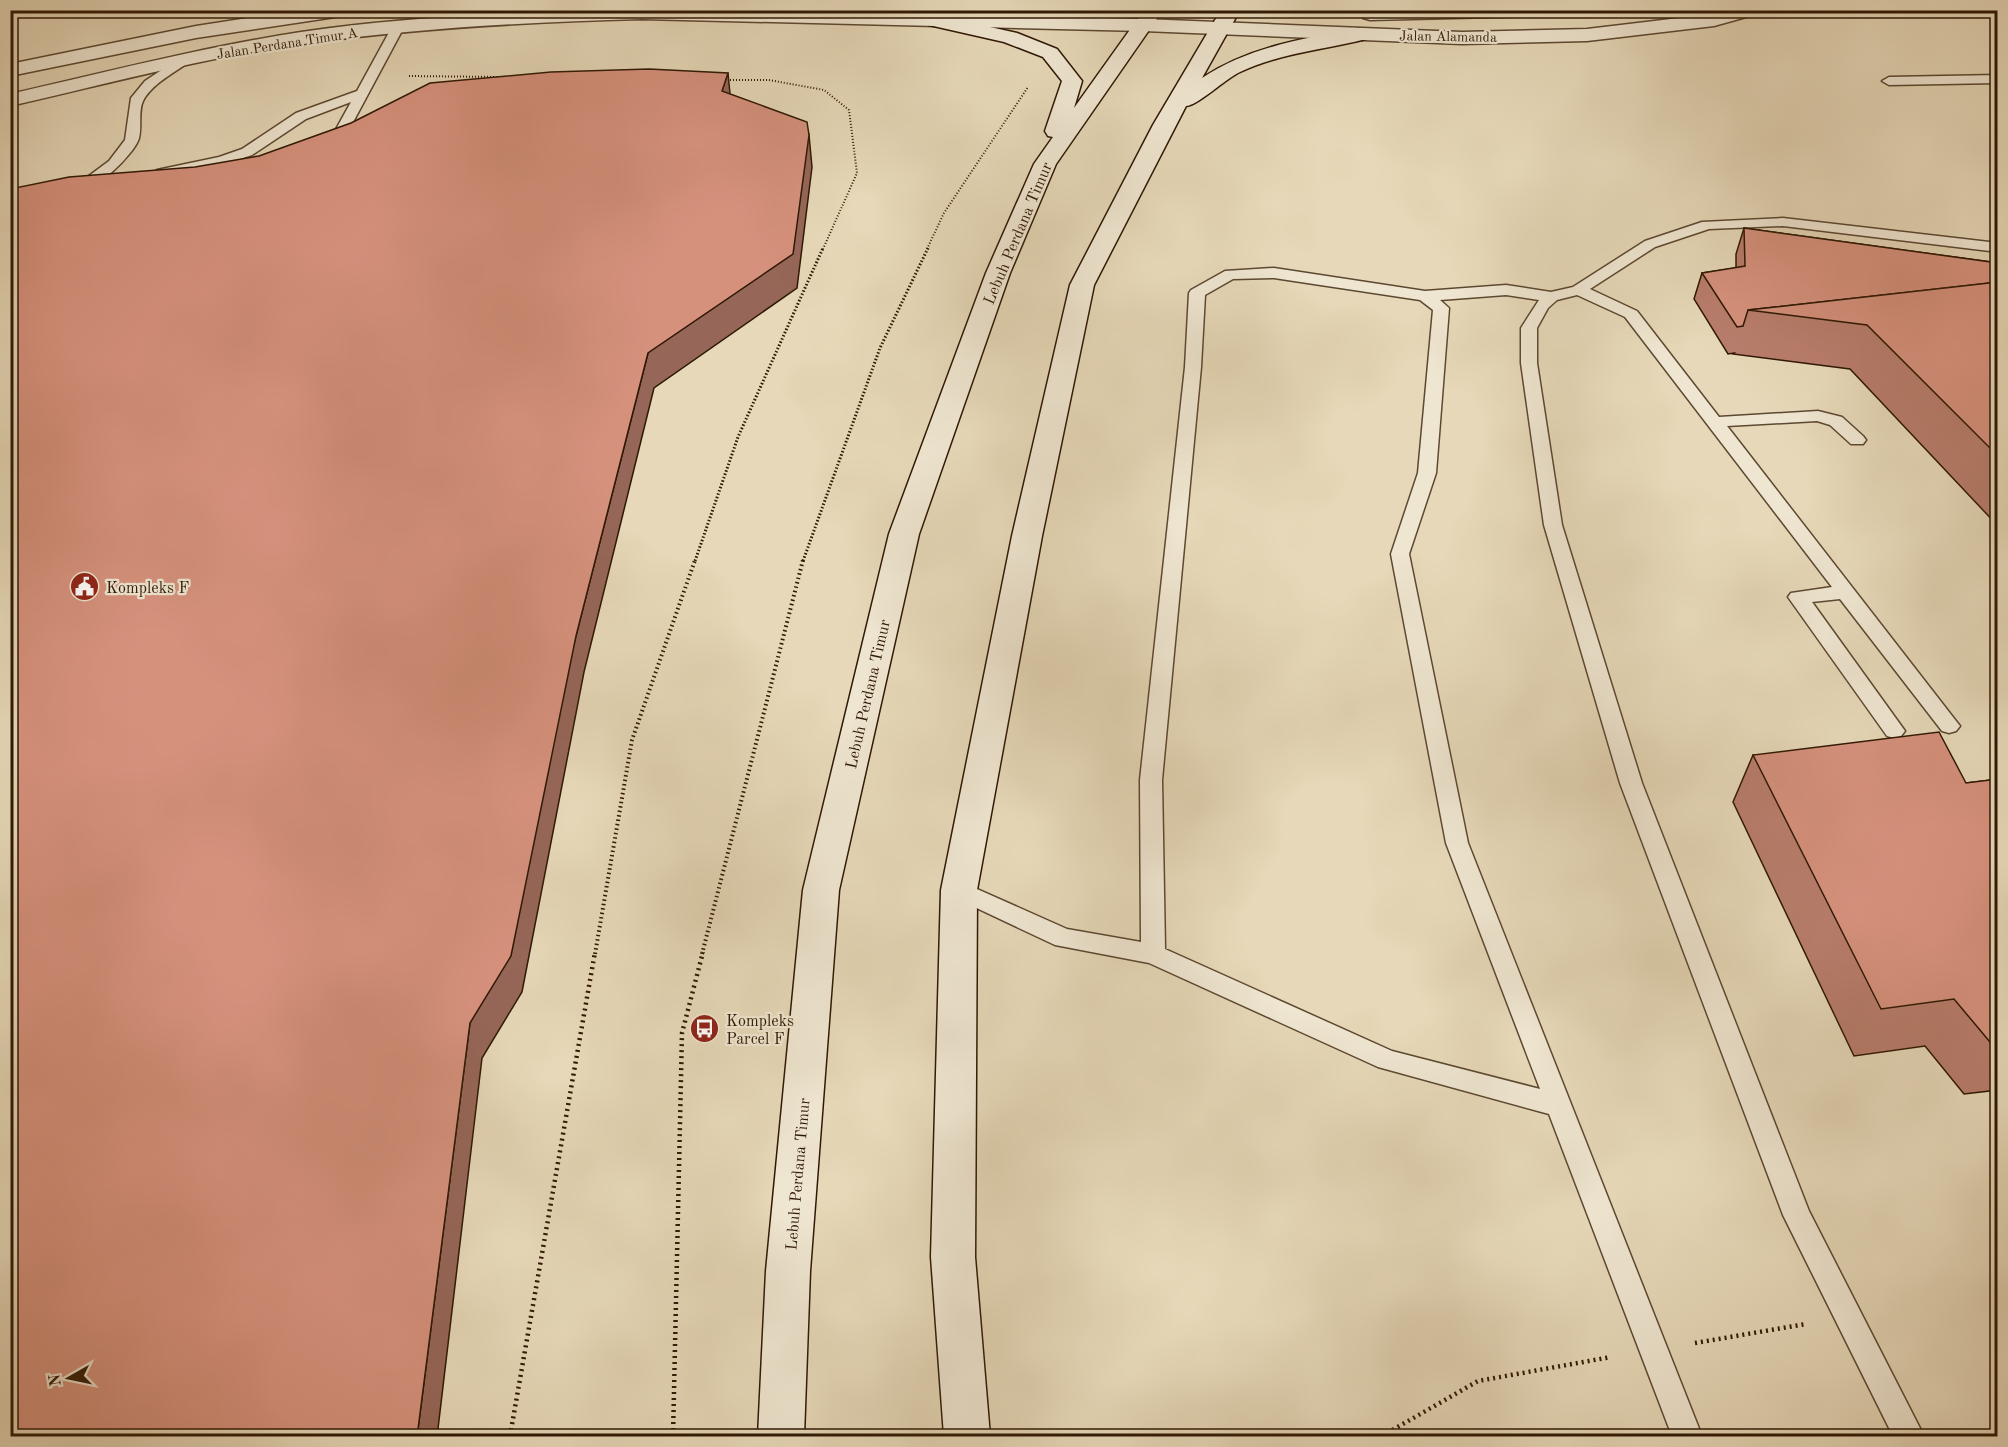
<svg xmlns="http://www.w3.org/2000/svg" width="2008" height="1447" font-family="'Old Standard TT',serif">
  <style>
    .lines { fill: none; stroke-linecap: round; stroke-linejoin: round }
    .service-casing { stroke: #5d4831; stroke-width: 3 }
    .tertiary-casing { stroke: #5d4831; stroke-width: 3 }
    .secondary-casing { stroke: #2f1804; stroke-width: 3 }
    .path-far3 { stroke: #2f1804; stroke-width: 2; stroke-dasharray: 1 2; stroke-linecap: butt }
    .path-far2 { stroke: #2f1804; stroke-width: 3; stroke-dasharray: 1.5 2; stroke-linecap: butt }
    .path-far1 { stroke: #2f1804; stroke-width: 4; stroke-dasharray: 1.5 3; stroke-linecap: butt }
    .path { stroke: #2f1804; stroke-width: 4.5; stroke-dasharray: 2 4; stroke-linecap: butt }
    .service { fill: #efe6d1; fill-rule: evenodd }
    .tertiary { fill: #efe6d1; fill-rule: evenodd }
    .secondary { fill: #efe6d1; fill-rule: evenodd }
    .wall { fill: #b87d6c; stroke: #2f1804; stroke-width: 1.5 }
    .shaded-wall { fill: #966658; stroke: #2f1804; stroke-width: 1.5 }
    .building { fill: #d6917d; stroke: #2f1804; stroke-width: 1.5 }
    .labels { text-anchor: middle; stroke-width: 4.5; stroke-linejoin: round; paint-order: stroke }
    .far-street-label { font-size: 14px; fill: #2f1804; stroke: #efe6d1 }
    .street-label { font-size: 16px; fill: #2f1804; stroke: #efe6d1 }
    .poi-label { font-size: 16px; fill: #2f1804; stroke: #efe6d1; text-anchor: start }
  </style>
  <rect width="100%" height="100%" fill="#e6d8b8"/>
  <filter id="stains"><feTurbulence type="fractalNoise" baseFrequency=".00333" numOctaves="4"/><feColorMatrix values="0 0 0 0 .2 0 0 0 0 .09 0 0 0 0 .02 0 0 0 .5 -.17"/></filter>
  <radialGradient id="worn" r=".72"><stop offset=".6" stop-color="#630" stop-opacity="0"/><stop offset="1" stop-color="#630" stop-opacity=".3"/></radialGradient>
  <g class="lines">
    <defs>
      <g id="service">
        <polygon points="398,23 404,27 336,154 331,155 324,151 351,102 306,119 252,155 222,165 162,177 155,173 157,170 219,157 242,149 296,113 357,91 392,27"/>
        <path d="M 181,57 L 187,61 L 186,64 C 172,74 151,85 143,101 C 138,111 142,127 139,138 C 135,154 90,197 74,193 L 72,190 L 74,187 L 109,161 L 125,140 L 131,98 L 145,81 Z"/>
        <polygon points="1998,75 1998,83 1889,85 1882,81 1889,77"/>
        <path d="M 1783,218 L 1998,243 L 1998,252 L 1783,226 L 1709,229 L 1655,247 L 1590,289 L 1637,311 L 1719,417 L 1818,411 L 1842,417 L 1863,436 L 1866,440 L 1863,444 L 1851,444 L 1830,425 L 1817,421 L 1727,426 L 1956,721 L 1960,726 L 1956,731 L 1949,733 L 1942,731 L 1840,599 L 1812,602 L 1905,731 L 1901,736 L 1894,738 L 1887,736 L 1788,597 L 1791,593 L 1832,587 L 1625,317 L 1577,295 L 1557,300 L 1548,308 L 1537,328 L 1537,363 L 1562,525 L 1642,783 L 1809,1211 L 1924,1436 L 1893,1436 L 1783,1215 L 1620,783 L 1544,525 L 1521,363 L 1521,328 L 1539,300 L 1506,295 L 1440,300 L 1449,308 L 1436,473 L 1409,554 L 1468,843 L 1702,1436 L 1672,1436 L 1549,1114 L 1378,1067 L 1149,963 L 1055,945 L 951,896 L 947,890 L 951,884 L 959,881 L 1067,929 L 1141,942 L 1140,780 L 1185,367 L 1189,293 L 1191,290 L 1225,271 L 1274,268 L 1425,291 L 1506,285 L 1551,292 L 1573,287 L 1645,241 L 1702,222 ZM 1274,278 L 1420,300 L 1433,310 L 1418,473 L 1391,554 L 1446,843 L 1540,1089 L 1392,1051 L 1165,949 L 1162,780 L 1201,367 L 1205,295 L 1233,279 Z"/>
      </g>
      <g id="tertiary">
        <polygon points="301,10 351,10 349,14 342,16 196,38 10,76 10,64 196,26"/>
        <path d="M 546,10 L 796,10 L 1143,19 L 1462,32 L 1587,29 L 1713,14 L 1727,10 L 1759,10 L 1757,14 L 1714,26 L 1587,41 L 1462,44 L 1143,31 L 642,19 C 529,22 415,28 303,44 C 205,57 107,84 10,106 L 10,94 C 107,72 203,47 301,32 C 381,20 464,16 546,10 Z"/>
        <polygon points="1363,10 1551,10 1549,14 1542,16 1370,20 1363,18 1360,14"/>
      </g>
      <g id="secondary">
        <polygon points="1144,10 1163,10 1056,164 1010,273 919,534 839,890 810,1271 804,1436 758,1436 766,1271 803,890 889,534 986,273 1034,164 1053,137 1048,136 1045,131 1062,81 1043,57 1004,42 929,25 926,21 929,17 936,15 1017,33 1057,49 1082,81 1074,108"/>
        <path d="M 1221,10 L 1240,10 L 1202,78 C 1249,47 1304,38 1359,29 L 1366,31 L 1369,35 L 1366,39 C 1323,50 1280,53 1240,72 C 1225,79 1197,106 1186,106 L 1094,285 L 1042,536 L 977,890 L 975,1257 L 990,1436 L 944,1436 L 931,1257 L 941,890 L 1012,536 L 1070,285 L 1153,125 Z"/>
        <path d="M 1356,10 L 1380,10 L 1383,14 L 1380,18 C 1371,20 1361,18 1356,10 Z"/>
      </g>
    </defs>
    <use href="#service" class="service-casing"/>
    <use href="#tertiary" class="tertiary-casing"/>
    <use href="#secondary" class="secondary-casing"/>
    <g class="path-far3">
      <polyline points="409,76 500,77"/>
      <polyline points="724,80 769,80 824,90 849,110 857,173 823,249"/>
      <polyline points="927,249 944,213 1028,87"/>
    </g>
    <g class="path-far2">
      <polyline points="695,561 738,437 823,248"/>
      <polyline points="803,561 880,348 928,248"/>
    </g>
    <g class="path-far1">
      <polyline points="595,954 632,740 695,560"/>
      <polyline points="702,954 803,560"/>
    </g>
    <g class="path">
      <polyline points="1695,1343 1806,1324"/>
      <polyline points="510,1436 595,952"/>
      <polyline points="673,1436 682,1033 703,952"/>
      <polyline points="1382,1436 1478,1381 1611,1357"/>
    </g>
    <use href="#service" class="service"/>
    <use href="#tertiary" class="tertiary"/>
    <use href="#secondary" class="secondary"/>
  </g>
  <g class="wall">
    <polygon points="1744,228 1998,263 1998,526 1850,369 1733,354 1734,353 1728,354 1694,299 1702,273 1736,268 1736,254"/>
    <polygon points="1753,755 1966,783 1998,779 1998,1090 1964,1094 1925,1046 1854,1056 1733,802"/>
  </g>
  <g class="shaded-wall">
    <polygon points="728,73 731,104 722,91"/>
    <polygon points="809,135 812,167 797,288 654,388 584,672 522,992 482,1058 437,1437 417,1437 470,1023 576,636 648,353"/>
  </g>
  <g class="building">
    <polygon points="649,69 728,73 722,91 807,122 809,135 793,254 648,353 576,636 511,956 470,1023 417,1437 10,1437 10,189 69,177 195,167 259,156 351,123 430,83 551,72"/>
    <polygon points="1744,228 1998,263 1998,282 1748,310 1743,326 1737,327 1702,273 1745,266"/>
    <polygon points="1998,282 1998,456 1867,325 1748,310"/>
    <polygon points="1939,732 1966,783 1998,779 1998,1048 1995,1048 1954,999 1881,1009 1753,755"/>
  </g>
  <defs>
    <symbol id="civic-disc" viewBox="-11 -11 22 22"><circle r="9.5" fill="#8f2418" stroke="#efe6d1"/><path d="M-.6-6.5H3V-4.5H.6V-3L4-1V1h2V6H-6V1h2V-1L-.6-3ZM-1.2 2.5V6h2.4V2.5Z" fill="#fff"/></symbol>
    <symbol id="bus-disc" viewBox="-11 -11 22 22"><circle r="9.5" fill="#8f2418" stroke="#efe6d1"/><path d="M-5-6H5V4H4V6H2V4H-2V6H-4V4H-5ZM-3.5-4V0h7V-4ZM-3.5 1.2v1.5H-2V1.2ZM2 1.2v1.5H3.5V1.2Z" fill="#fff"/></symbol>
  </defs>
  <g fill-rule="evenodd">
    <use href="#civic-disc" x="68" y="570" width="33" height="33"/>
    <use href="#bus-disc" x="688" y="1012" width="33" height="33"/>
  </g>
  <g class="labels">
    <g class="far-street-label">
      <text transform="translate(1448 36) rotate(1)" y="5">Jalan Alamanda</text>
      <text transform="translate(287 43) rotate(-9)" y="5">Jalan Perdana Timur A</text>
    </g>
    <g class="street-label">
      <text transform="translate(1017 233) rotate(-67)" y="6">Lebuh Perdana Timur</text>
      <text transform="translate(867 694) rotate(-77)" y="6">Lebuh Perdana Timur</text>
      <text transform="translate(797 1174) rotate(-85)" y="6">Lebuh Perdana Timur</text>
    </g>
    <g class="poi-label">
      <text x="106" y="593">Kompleks F</text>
      <text x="726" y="1026">Kompleks<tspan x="726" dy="18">Parcel F</tspan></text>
    </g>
  </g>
  <rect width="2008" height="1447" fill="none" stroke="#e6d8b8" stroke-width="36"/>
  <rect x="12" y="12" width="1984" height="1423" fill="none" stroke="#2f1804" stroke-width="3"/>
  <rect x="18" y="18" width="1972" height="1411" fill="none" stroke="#2f1804" stroke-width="1.5"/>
  <g transform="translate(69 1378) rotate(261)" stroke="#efe6d1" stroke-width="4.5" paint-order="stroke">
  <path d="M0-4.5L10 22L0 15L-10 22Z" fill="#2f1804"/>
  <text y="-9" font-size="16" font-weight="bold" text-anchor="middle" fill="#2f1804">N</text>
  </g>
  <rect width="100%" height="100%" filter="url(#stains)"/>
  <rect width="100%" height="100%" fill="url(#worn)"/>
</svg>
